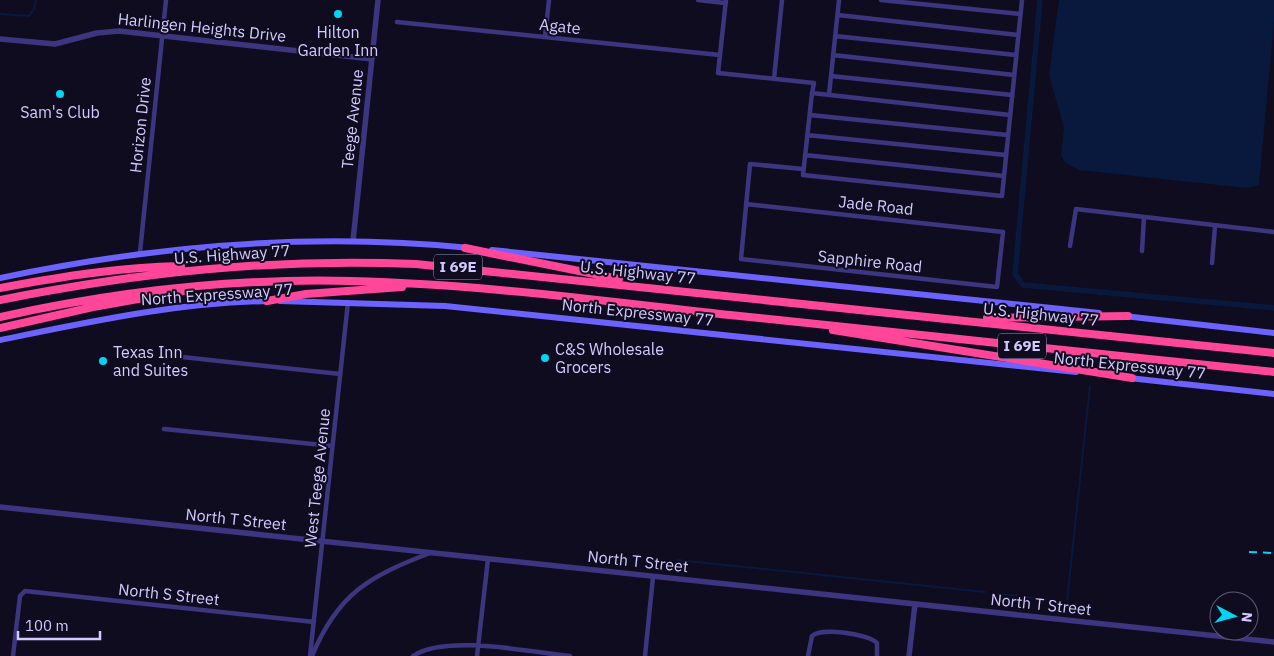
<svg xmlns="http://www.w3.org/2000/svg" width="1274" height="656" font-family="'IBM Plex Sans',sans-serif">
<style>
.water{fill:#08193d}
.lines{fill:none;stroke-linecap:round;stroke-linejoin:round}
.stream{stroke:#08193d;stroke-width:2}
.canal{stroke:#08193d;stroke-width:5.5}
.minor{stroke:#3c3680;stroke-width:4.5}
.tertiary{stroke:#3c3680;stroke-width:5.5}
.secondary{stroke:#6c62ff;stroke-width:6}
.motorway{stroke:#ff4698;stroke-width:8}
.rail{stroke:#00d5f6;stroke-width:2;stroke-dasharray:8 6;stroke-linecap:butt}
.poi-dot{fill:#00d5f6;stroke:#100c20;stroke-width:2}
.labels{text-anchor:middle;stroke-width:4;stroke-linejoin:round;paint-order:stroke}
.shield{fill:#100c20;stroke:#9892bc;stroke-width:1}
.shield-label{font-size:15px;font-weight:bold;fill:#d3cbff}
.street-label{font-size:16px;fill:#d3cbff;stroke:#100c20}
.poi-label{font-size:16px;fill:#d3cbff;stroke:#100c20}
</style>
<rect width="100%" height="100%" fill="#100c20"/>
<path class="water" d="M1059 0H1274V21L1259 185 1247 188 1079 170 1065 162 1061 155 1064 128 1049 75Z"/>
<g class="lines">
<path class="stream" d="M0 14 29 16 34 9 36 0
M1100 295V292
M677 560 985 592
M998 594 1046 599
M1067 601 1090 386"/>
<path class="canal" d="M1040 0 1015 274 1023 285 1274 308"/>
<path class="minor" d="M698 0 725 3
M726 0 718 73 814 83 812 93 1010 115
M881 0 1020 14
M838 15 1018 35
M397 22 720 55
M835 36 1016 55
M545 37 549 0
M833 55 1014 75
M831 76 1012 95
M774 79 782 0
M812 93 803 175 1002 196 1022 0
M829 95 839 0
M810 115 1008 135
M807 135 1006 155
M805 155 1004 176
M746 204 1003 232 997 287 741 259 750 164 803 169
M1070 246 1076 209 1274 232
M1142 251 1144 217
M140 252 166 0
M1212 263 1215 226
M173 356 340 374
M164 429 332 446
M13 656 20 596 25 591 314 622
M310 656 348 302
M312 656C338 593 370 576 430 553
M413 656C446 634 530 652 570 656
M477 656 488 559
M645 656 653 577
M808 656 812 636C821 627 869 634 877 643V656"/>
<path class="tertiary" d="M0 39 55 44 97 33 119 31 372 59
M353 241 378 0
M0 507 1274 642
M909 656 915 604"/>
<path class="secondary" d="M492 250 1099 313
M0 278C156 245 311 232 470 248
M280 301 445 306 1076 372
M1124 316 1274 333
M0 340C89 322 179 302 270 301
M1129 378 1274 394"/>
<path class="motorway" d="M465 248 619 279
M0 288C60 277 119 267 181 266
M0 300C140 272 273 258 416 264L1274 353
M267 301 306 294 402 287
M0 317C113 292 235 278 351 281 478 284 604 301 730 315 911 334 1093 353 1274 372
M987 318 1128 316
M0 328 93 307 189 290
M833 330 1132 378"/>
<path class="rail" d="M1249 552 1274 553"/>
</g>
<g class="poi-dot">
<circle cx="338" cy="14" r="5"/>
<circle cx="60" cy="94" r="5"/>
<circle cx="545" cy="358" r="5"/>
<circle cx="103" cy="361" r="5"/>
</g>
<g class="labels">
<g class="shield">
<rect x="434" y="254.5" width="48" height="25" rx="4"/>
<rect x="998" y="333.5" width="48" height="25" rx="4"/>
</g>
<g class="shield-label">
<text x="458" y="272">I 69E</text>
<text x="1022" y="351">I 69E</text>
</g>
<g class="street-label">
<text transform="translate(560 26) rotate(6)" y="6">Agate</text>
<text transform="translate(202 27) rotate(6)" y="6">Harlingen Heights Drive</text>
<text transform="translate(352 119) rotate(-84)" y="6">Teege Avenue</text>
<text transform="translate(140 125) rotate(-84)" y="6">Horizon Drive</text>
<text transform="translate(876 205) rotate(6)" y="6">Jade Road</text>
<text transform="translate(232 254) rotate(-4)" y="6">U.S. Highway 77</text>
<text transform="translate(870 261) rotate(6)" y="6">Sapphire Road</text>
<text transform="translate(638 272) rotate(6)" y="6">U.S. Highway 77</text>
<text transform="translate(217 294) rotate(-4)" y="6">North Expressway 77</text>
<text transform="translate(638 312) rotate(6)" y="6">North Expressway 77</text>
<text transform="translate(1041 314) rotate(6)" y="6">U.S. Highway 77</text>
<text transform="translate(1130 365) rotate(6)" y="6">North Expressway 77</text>
<text transform="translate(317 478) rotate(-84)" y="6">West Teege Avenue</text>
<text transform="translate(236 519) rotate(6)" y="6">North T Street</text>
<text transform="translate(638 561) rotate(6)" y="6">North T Street</text>
<text transform="translate(169 594) rotate(6)" y="6">North S Street</text>
<text transform="translate(1041 604) rotate(6)" y="6">North T Street</text>
</g>
<g class="poi-label">
<text x="338" y="38">Hilton<tspan x="338" dy="18">Garden Inn</tspan></text>
<text x="60" y="118">Sam's Club</text>
<text x="555" y="355" text-anchor="start">C&amp;S Wholesale<tspan x="555" dy="18">Grocers</tspan></text>
<text x="113" y="358" text-anchor="start">Texas Inn<tspan x="113" dy="18">and Suites</tspan></text>
</g>
</g>
<g transform="translate(1234 616) rotate(96)"><circle r="24" fill="#100c20" stroke="#5e5879"/>
<path d="M0-4L9 19L0 12L-9 19Z" fill="#00d5f6"/>
<text y="-8" font-size="14" font-weight="bold" text-anchor="middle" fill="#d3cbff">N</text>
</g>
<path d="M18 631v8h82v-8" fill="none" stroke="#d3cbff" stroke-width="2.5"/>
<text x="25" y="631" font-size="15" fill="#d3cbff" stroke="#100c20" stroke-width="4" paint-order="stroke">100 m</text>
</svg>
